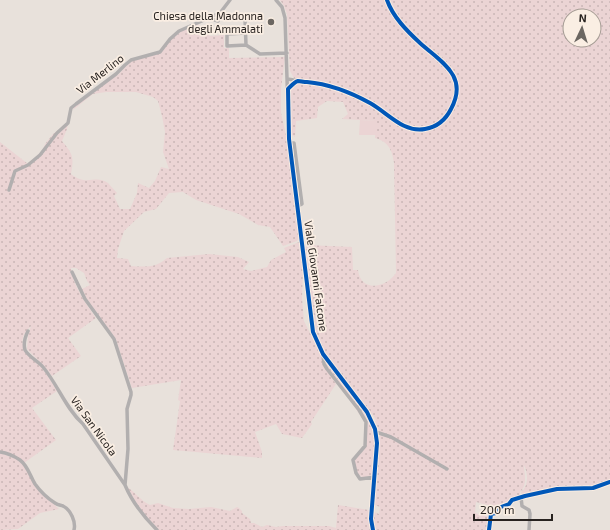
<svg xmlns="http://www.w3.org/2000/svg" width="610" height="530" font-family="'Exo 2',sans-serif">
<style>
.grass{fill:url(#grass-dots);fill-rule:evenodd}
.garden{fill:#ebd4d4}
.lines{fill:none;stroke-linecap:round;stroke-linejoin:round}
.minor{stroke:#b2afaf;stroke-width:3.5}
.cycleway-casing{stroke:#faeee3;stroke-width:6}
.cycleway{stroke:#0057b8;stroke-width:4}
.poi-dot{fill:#6b6661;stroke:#faeee3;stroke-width:1.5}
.labels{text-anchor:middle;stroke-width:3.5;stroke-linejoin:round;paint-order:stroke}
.poi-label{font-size:11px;fill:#282320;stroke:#faeee3;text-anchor:end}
.street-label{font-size:11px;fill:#282320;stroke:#faeee3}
</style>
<defs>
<pattern id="grass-dots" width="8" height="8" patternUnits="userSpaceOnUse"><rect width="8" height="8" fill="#ebd4d4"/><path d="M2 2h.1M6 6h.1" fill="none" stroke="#cab6b6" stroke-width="1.8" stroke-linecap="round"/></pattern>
</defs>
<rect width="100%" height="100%" fill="#e8e1db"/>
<path class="grass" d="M280 0H385C392 18 407 35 422 47 431 55 443 62 449 72 464 97 443 132 413 126 397 124 385 110 372 102 356 92 339 85 321 82 312 81 302 81 294 78L290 71 287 14 284 6Z
M390 0H610V481L608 480 607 482C600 485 591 490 585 486L584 487 557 488 522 495 521 492C529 486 528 473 524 465 524 473 528 485 520 492V496L508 503H503L499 508 476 502 475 513 490 517 488 530H375L374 523V512L379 514 380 507 375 505 379 437 381 435 375 421H376L375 418 321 347 317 336 314 321 305 248 307 245 352 247 353 270H358C361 293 386 288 396 273L394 163C392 150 389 142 375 138L376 121 342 119 348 114 343 102 327 101 318 107 317 118 296 121 295 137 291 134V91L292 86C298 82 303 84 310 85 334 88 357 97 378 110 389 118 397 128 411 131 453 140 475 85 441 57L442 56H439L434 50 433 51C415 37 399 20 390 0ZM570 16H594V40H570Z
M198 24 210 36 224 35V48H229V58L285 57 281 89V113L287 140 299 238 297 241 283 246 270 227 258 225 239 214 196 200 183 192 169 193 156 209 144 212 124 231 118 249 117 258 128 259 131 266C145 267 156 268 167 258L209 254 238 257 249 262 243 269 251 271 267 267 271 260 286 252 284 248 299 242 303 269 302 298 304 321 321 355 323 364 336 384 311 422 312 424 302 438 282 434 276 424 255 432 262 452V458L173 450 180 401 178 400 181 380 132 388 116 340 88 301 82 289 90 285 87 281 84 273 76 268H71C72 284 87 305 96 318L68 338 81 356 52 376 45 367 27 349 28 335 31 326C12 344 29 353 41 367 47 374 52 383 57 391L32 408 56 440 24 463 0 451V142L28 164 43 150 45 144 53 134 68 123 67 129 62 141C73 154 74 157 71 174 87 187 95 174 108 183 111 186 114 190 117 193L114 196 120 209H130L137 193 138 183 149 188 155 181 161 167 169 169 163 152 165 132 162 116 158 101 153 97 136 92H106L93 94 73 110 74 107 112 78 118 75 130 62 136 59 157 54 173 38 183 30Z
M324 359C337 376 370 413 374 432 377 446 373 462 372 475 367 477 362 479 358 474L354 462 355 459 366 446 367 425 325 364Z
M0 453 17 459 22 463 44 495 59 509 40 513 18 529 0 530Z
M127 487C135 492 141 501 150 505L158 503 173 508 189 509 211 507 230 511 237 507 239 508 242 511V513L250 519 251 523H254L262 527 267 525 276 527 283 526H329L336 528 338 505 369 510 371 530H159L144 515Z"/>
<path class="garden" d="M360 120 376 121V135H359Z"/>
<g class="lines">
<path class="minor" d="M276 0 282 7 285 18 289 139 313 332 323 354 367 412 375 429 377 443 371 519 373 530
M208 18 218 21 220 13
M245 19 246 45
M246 33 227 34V46L246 45
M246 45 260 54 287 53
M288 79C297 81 306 81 315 83 331 86 346 91 361 98 377 106 394 125 410 128 442 136 466 99 451 72 445 60 432 53 423 45 409 34 393 17 387 0
M288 89 292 85 298 81
M290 143H294L302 204 298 206
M9 190 15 171 28 165 40 155 57 133 68 123 71 108 76 104 116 74 125 65 131 60 160 52 170 39 179 31 220 13 230 0
M72 272 85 299 114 339 131 392V395L127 409 128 449 125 485
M28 331C25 337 23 343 25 350 29 357 38 361 43 367 58 385 66 409 83 424L125 485C132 502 144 517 157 530
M323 355 324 364 327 369 359 410 366 422 365 446 353 460 356 473 360 479 375 477
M376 432 391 437 447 469
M0 452C7 453 14 456 20 460 28 466 30 476 35 484 40 491 47 498 55 503 58 505 60 505 63 506 71 510 76 522 74 530
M521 497 522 506 529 510 530 514 529 530
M489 530 491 514 496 513 501 507 509 504 512 500 525 496 557 489 593 488 610 482"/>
<g class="cycleway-casing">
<path id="cycleway" d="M373 530 371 519 377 443 375 429 367 412 323 354 313 332 289 139 288 89C291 86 294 82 298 81 300 81 304 82 307 82 329 84 350 92 370 103 388 113 403 133 425 129 437 127 446 119 451 109 469 76 441 62 420 43 407 31 393 17 387 0
M489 530 491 514 496 513 501 507 509 504 512 500 525 496 557 489 593 488 610 482"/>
</g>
<use href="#cycleway" class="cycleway"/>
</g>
<circle class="poi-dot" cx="271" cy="22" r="4"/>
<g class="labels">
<g class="poi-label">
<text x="263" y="20">Chiesa della Madonna<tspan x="263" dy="13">degli Ammalati</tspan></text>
</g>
<g class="street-label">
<text transform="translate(100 74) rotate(-38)" y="4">Via Merlino</text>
<text transform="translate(316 276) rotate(82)" y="4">Viale Giovanni Falcone</text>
<text transform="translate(94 426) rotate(54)" y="4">Via San Nicola</text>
</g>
</g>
<g transform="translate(582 28) rotate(4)"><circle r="19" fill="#faeee3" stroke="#a69d95"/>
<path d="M0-3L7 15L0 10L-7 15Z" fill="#6b6661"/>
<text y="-6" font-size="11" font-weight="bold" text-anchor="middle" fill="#282320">N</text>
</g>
<path d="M474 514v6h78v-6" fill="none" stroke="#282320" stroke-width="2"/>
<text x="480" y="514" font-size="12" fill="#282320" stroke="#faeee3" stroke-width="3" paint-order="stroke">200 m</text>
</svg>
